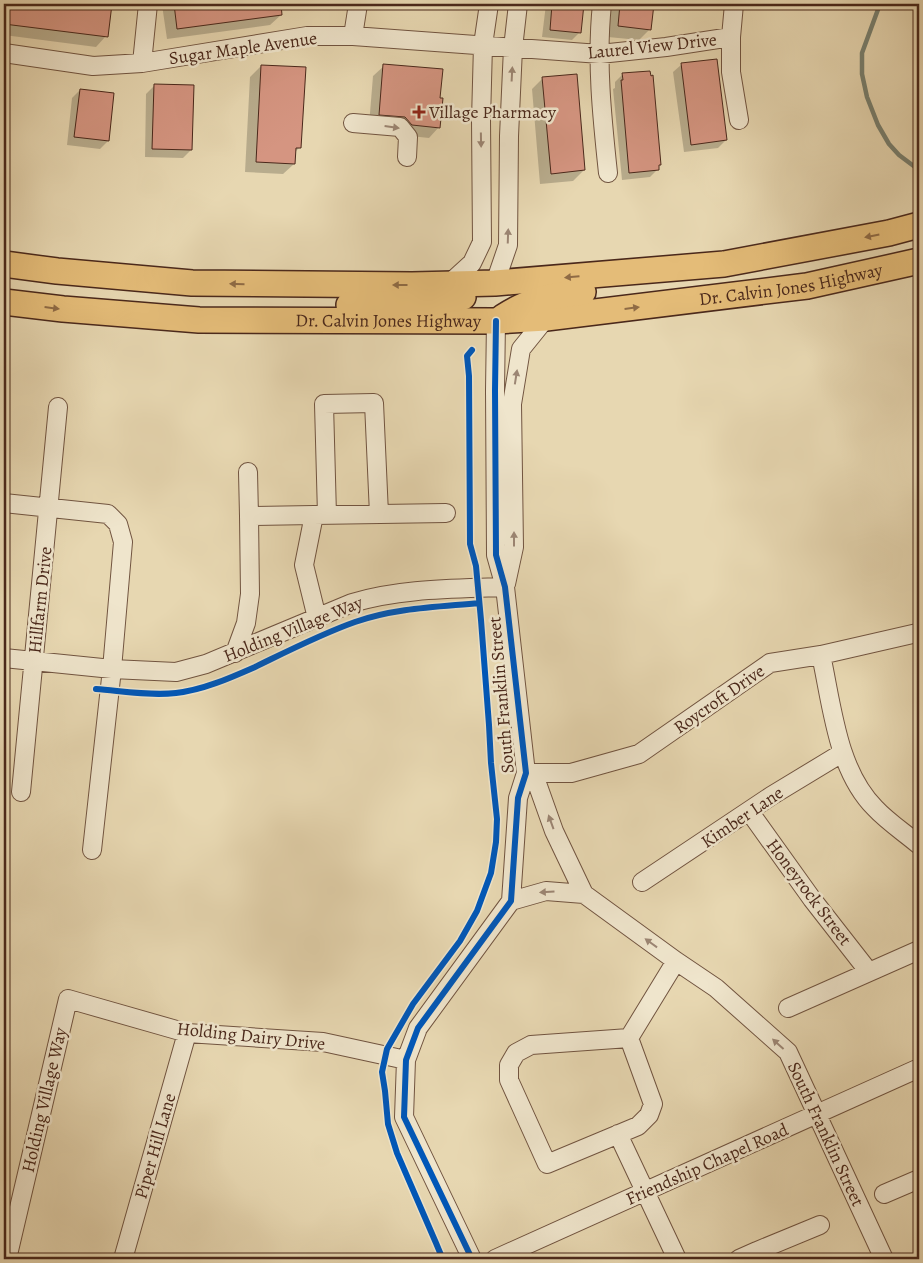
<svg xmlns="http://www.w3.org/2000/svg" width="923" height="1263" font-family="Alegreya,serif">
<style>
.shadow{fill:#0003}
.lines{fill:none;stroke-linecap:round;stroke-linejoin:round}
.stream{stroke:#788070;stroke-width:4.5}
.building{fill:#d59581;stroke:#4a281b}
.minor-casing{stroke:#715440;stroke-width:20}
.highway-casing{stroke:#4a281b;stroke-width:28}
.minor{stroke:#efe5cc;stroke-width:18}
.highway{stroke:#e4bc78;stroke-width:25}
.cycleway-casing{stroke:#efe5cc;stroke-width:9}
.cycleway{stroke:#0057b8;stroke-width:6}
.oneway{fill:#9c8674}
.oneway2{fill:#8f6b45}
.poi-dot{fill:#8f2418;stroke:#efe5cc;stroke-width:2}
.labels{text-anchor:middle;stroke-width:5;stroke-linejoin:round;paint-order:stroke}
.street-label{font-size:18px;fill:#4a281b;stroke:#efe5cc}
.poi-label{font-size:18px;fill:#4a281b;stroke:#efe5cc;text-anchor:start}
</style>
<rect width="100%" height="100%" fill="#e7d7b1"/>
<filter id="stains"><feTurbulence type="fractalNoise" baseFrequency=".004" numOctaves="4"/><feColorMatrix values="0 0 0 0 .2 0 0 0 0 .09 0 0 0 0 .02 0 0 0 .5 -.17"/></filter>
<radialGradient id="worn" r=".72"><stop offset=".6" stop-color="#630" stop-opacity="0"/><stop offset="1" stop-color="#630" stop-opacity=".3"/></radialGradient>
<path class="shadow" d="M4 4H110L106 36 96 47 4 35Z
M163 4H279L281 15 270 25 167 39 162 5Z
M546 4H582L580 32 572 40 542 37Z
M612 4H653L650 29 639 40 608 37Z
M681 65 726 140 718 148 684 152 673 72Z
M261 66 299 148 294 153V164L283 174 245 172 250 77Z
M384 66 439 99V127L429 138 401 135 369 125 373 76Z
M623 74 660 164 658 167V169L650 177 622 180 613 89 615 88V82Z
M543 78 584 170 573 181 540 184 532 89Z
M4 82 10 83 4 122Z
M154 86 191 150 183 158 145 157 146 94Z
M80 90 108 141 100 149 67 145 72 98Z"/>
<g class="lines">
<path class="stream" d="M880 4 862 53V74L867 97 878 125 889 144 899 155 919 170"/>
</g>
<path class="building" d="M6 4H112L108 37 4 24Z
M174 4H281L282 15 177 29Z
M552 4H584L581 33 550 30Z
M620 4H654L651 30 618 26Z
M717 59 727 140 691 145 681 63Z
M383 64 443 69 440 98H443L440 128 412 125 405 117 379 115Z
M261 65 306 67 301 148H296L295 164 256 162Z
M650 71 651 76 653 75 661 165H659V170L629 173 621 80H623L622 73Z
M577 74 585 170 551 174 542 77Z
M154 84 194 85 192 150 152 149Z
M80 89 114 93 109 141 74 137Z"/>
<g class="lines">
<g class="minor-casing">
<path id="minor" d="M602 4C596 60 602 117 608 173
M734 4 731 37V72L739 120
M353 36 358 4
M4 53 93 66 142 63 307 36H353L600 54 666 47 731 37
M142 63 148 4
M353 123 400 127 408 137 407 157
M495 283 508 245 509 136 513 48 518 4
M449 284 472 263 482 242 481 120 483 45 489 4
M248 472 249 516 314 515
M4 503 108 514 118 524 123 542 112 669 92 850
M327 515 324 404 374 403 379 514
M506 584 514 547 512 404 521 349 546 318
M317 618 304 565 314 515 446 513
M235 653 246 623 250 594 249 516
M821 655C832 705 837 770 875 808 888 822 905 833 919 845
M4 658 112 669 176 672 206 664 352 603C401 588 455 589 505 587
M526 773 538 786 554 831 584 894 676 961 716 988 788 1052 884 1259
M526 773H571L639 754 770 663 821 655 917 633
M21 792 58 407
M749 811 812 899 869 972
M642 882 771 796 842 753
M511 901 546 891 584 894
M788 1008 919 950
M629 1038 653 1104 649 1115 638 1126 547 1164 509 1080V1065L516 1053 531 1045 629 1038 676 961
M618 1134 677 1259
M884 1194 919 1179
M757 1251 820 1225
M7 1259 68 999 187 1033 323 1042 406 1060
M123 1259 187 1033
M472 1259 404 1117 406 1060 418 1028 511 901 518 798 526 773 505 587 496 555 495 390 496 321
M495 1259 919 1068
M739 1259 757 1251 760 1259"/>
</g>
<g class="highway-casing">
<g id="highway">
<path d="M4 264 57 271 192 283 412 285 495 283 724 264 889 233 919 225"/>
<path id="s1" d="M4 302 63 309 199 320 496 321 546 318 807 286 919 261"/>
<path d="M349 305 430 302 463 297"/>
<path d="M503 317C531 299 550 296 583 292"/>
</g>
</g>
<use href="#minor" class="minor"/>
<use href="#highway" class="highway"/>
<g class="cycleway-casing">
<path id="cycleway" d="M96 689C122 691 150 696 176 693 203 690 230 678 255 667 288 651 321 634 355 622 395 608 437 607 479 603
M440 1259 441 1255 436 1243 397 1153 388 1124 385 1091 382 1072 387 1049 413 1004 460 941 477 911 491 873 496 842 497 819 491 763 489 725 481 620 476 566 470 544 469 376 467 356 472 350
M472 1259 404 1117 406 1060 418 1028 511 901 518 798 526 773 505 587 496 555 495 390 496 321"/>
</g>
<use href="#cycleway" class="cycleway"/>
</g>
<defs><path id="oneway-solid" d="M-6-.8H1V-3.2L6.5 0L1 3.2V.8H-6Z" transform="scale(1.25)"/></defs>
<g class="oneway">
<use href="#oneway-solid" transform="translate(512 74) rotate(-87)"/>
<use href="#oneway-solid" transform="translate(392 127) rotate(8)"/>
<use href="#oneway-solid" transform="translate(481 140) rotate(89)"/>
<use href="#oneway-solid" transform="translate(508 236) rotate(-88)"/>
<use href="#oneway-solid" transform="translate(516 377) rotate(-81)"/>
<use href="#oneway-solid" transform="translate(514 539) rotate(-90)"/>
<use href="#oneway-solid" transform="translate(551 822) rotate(-110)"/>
<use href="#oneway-solid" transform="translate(547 892) rotate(177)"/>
<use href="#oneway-solid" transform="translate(651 943) rotate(-144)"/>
<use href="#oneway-solid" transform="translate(778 1044) rotate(-138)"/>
</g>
<g class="oneway2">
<use href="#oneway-solid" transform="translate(872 236) rotate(169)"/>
<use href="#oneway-solid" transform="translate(572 277) rotate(175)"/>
<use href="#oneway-solid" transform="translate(237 284) rotate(-179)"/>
<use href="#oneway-solid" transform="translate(400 285) rotate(180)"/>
<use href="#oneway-solid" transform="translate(52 308) rotate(7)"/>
<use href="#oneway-solid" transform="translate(632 308) rotate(-7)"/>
</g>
<path class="poi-dot" d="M416.5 104.5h5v5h5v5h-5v5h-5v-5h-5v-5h5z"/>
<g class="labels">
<g class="street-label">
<text transform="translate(652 46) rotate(-6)" y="6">Laurel View Drive</text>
<text transform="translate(243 48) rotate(-8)" y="6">Sugar Maple Avenue</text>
<text dy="6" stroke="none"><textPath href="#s1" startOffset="790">Dr. Calvin Jones Highway</textPath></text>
<text dy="6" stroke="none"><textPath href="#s1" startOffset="385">Dr. Calvin Jones Highway</textPath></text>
<text transform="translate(40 600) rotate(-84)" y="6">Hillfarm Drive</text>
<text transform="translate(293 629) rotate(-22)" y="6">Holding Village Way</text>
<text transform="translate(501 695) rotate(-95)" y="6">South Franklin Street</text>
<text transform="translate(719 699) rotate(-35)" y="6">Roycroft Drive</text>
<text transform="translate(742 817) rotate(-34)" y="6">Kimber Lane</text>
<text transform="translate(809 892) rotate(53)" y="6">Honeyrock Street</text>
<text transform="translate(251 1036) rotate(6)" y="6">Holding Dairy Drive</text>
<text transform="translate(44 1100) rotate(-77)" y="6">Holding Village Way</text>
<text transform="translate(826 1134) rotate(65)" y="6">South Franklin Street</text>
<text transform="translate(155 1146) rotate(-74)" y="6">Piper Hill Lane</text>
<text transform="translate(707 1164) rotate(-24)" y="6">Friendship Chapel Road</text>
</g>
<g class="poi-label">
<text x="429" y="118">Village Pharmacy</text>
</g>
</g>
<rect width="923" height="1263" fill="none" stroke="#e7d7b1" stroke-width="20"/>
<rect x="5" y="5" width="913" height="1253" fill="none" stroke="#4a281b" stroke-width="2.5"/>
<rect x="10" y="10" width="903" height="1243" fill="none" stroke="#4a281b"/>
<rect width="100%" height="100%" filter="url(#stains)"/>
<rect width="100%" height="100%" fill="url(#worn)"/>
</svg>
